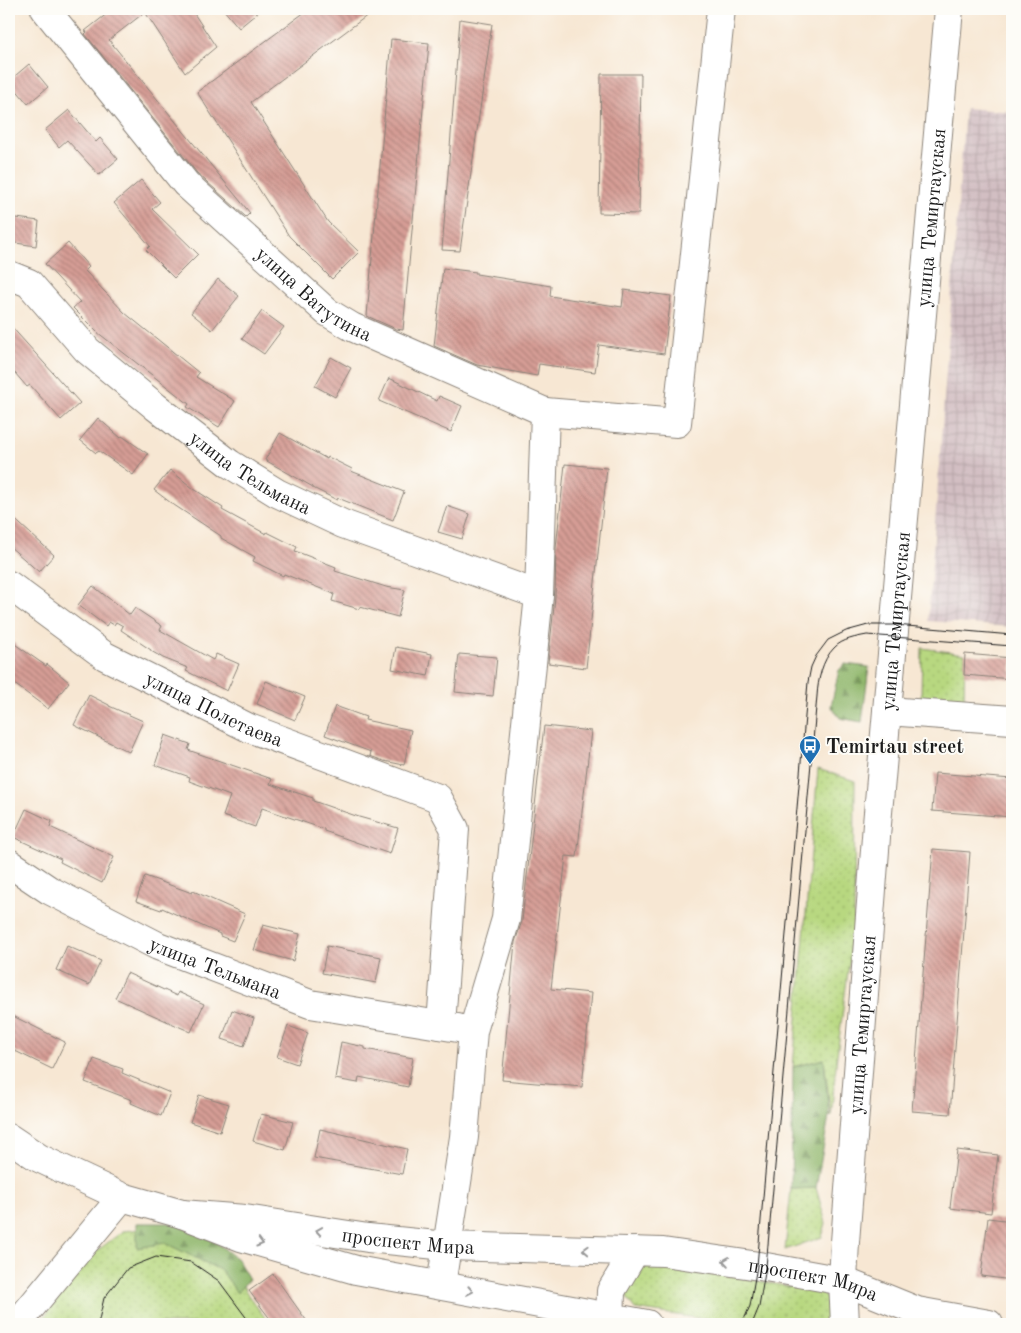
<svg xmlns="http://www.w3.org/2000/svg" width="1021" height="1333" font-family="'Old Standard TT',serif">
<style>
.industrial{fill:url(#industrial-grid)}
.grass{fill:url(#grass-dots);stroke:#6a7a4e}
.forest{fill:url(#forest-firs);stroke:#576a45}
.building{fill:url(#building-back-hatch)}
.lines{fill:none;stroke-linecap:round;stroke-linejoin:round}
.minor-casing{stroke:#8a8278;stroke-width:30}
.major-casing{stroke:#8a8278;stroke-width:30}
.minor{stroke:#fff;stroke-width:28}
.major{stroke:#fff;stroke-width:28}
.tram{stroke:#1c1c1c;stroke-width:1}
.oneway{stroke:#999}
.labels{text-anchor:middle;stroke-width:4;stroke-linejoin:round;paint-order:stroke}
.street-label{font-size:20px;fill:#1c1c1c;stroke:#fdfcf7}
.poi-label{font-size:20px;font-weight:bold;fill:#1c1c1c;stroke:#fdfcf7;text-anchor:start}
</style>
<defs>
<pattern id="industrial-grid" width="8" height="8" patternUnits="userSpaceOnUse" patternTransform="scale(1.25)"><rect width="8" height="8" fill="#d2bec2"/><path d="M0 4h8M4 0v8" fill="none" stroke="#b4a3a6"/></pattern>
<pattern id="grass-dots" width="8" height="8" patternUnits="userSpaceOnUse" patternTransform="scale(1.25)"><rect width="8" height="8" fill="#b8d880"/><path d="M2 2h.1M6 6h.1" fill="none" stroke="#9eb96e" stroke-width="1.8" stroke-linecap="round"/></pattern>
<pattern id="forest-firs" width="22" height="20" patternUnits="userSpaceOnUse" patternTransform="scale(1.25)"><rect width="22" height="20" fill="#92b86e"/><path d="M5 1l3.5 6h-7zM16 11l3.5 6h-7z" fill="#76955a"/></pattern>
<pattern id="building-back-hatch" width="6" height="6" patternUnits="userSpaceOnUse" patternTransform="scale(1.25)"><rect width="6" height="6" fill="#d69d95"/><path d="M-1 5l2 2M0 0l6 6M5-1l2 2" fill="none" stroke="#ad7f79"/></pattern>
</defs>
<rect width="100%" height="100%" fill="#fdfcf7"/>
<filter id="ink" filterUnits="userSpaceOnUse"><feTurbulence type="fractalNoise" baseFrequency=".02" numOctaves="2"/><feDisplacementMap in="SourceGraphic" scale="10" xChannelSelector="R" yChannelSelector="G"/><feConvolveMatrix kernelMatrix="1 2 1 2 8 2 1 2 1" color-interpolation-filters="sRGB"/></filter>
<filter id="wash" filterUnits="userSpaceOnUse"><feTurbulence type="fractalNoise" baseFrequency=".0096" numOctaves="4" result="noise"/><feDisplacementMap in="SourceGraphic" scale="20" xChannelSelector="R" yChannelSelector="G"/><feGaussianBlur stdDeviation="1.12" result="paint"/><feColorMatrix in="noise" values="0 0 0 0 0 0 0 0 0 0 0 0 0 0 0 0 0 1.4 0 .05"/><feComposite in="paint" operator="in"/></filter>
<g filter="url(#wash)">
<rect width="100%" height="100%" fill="#f7e7d3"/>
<path class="industrial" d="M965 108 1012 112V627L928 621Z"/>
<path class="grass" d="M922 648 965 654 964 706 921 698Z
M818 769 855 781 854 926 837 1055 831 1117 824 1059 793 1067Z
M816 1188 826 1223 822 1237 785 1250 791 1189Z
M161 1227 228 1259 248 1295 270 1324H39L89 1257 123 1231Z
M650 1263 670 1264 822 1293 832 1306V1323L830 1324H739L635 1309 627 1298C627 1276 632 1273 650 1263Z"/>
<path class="forest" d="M845 664 869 667 862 722 840 718 831 706 839 670Z
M824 1059 829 1116 816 1188 791 1189 793 1067Z
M137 1223H174L216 1242 237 1259 249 1279 237 1293 222 1271 165 1243 137 1248Z"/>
<g id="blocks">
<path class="building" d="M113 9H191L216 47 185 73 145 12 109 40 250 213 246 217 197 173 85 34 87 32 85 31Z
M223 9H262L239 28Z
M309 9H376L251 102 328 222 359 252 332 279 289 236 197 92Z
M460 19 492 24 460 251 442 250Z
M391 39 429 43 403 330 396 329 367 316Z
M29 64 48 87 28 104 9 81Z
M601 74H641L639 214 599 213Z
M69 110 96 142 100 138 118 159 99 175 67 140 59 147 45 130Z
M141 180 160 202 152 209 198 254 174 278 146 250 150 246 114 203Z
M9 217 39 221 36 246 9 242Z
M68 243 89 267 85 271 125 313 199 373 196 377 235 401 219 427 187 407 189 404 97 332 73 308 80 302 45 264Z
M443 268 476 272V274L551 286 550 296 622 307 624 290 671 296 664 354 599 345 595 372 539 364 537 376 477 365 434 346Z
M218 279 239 296 212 330 191 313Z
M262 311 284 327 264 354 242 339Z
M9 324 80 403 61 420 30 385 27 387 9 366Z
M331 357 351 368 335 397 315 386Z
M389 378 437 401 439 396 462 406 451 432 379 401Z
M98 418 121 438 122 436 148 454 133 475 99 451 96 453 80 440Z
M280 433 327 459 328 457 352 469 351 471 404 492 393 520 338 498 337 500 313 488V487L265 460Z
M565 464 607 468 586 668 548 663 555 597 556 548Z
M170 470 194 489 223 508 222 510 266 534 267 532 297 547 295 551 336 567 335 571 386 587 405 590 398 617 360 607 359 609 332 601 334 594 284 574 283 576 253 561 255 557 221 538V536L171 503 154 490Z
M447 506 470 514 462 539 438 532Z
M9 514 54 555 39 572 9 546Z
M93 586 130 615 135 608 162 626 160 630 213 660 216 654 239 664 227 691 186 671 188 668 163 658 151 651V650L121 630 123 626 116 622 114 625 109 622 106 626 78 605Z
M9 640 46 666 47 664 69 682 48 709 9 680Z
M396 647 432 654 428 676 392 669Z
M459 654 497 657 493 696 455 692Z
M965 654 1012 658V679L964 675Z
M266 681 305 697 295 720 257 704Z
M89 695 109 705V706L143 721 129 752 74 725Z
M335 706 366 717 365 720 411 730 404 765 384 761 370 756 371 752 325 735Z
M544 726 591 731 577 857 566 856 551 989 591 993 582 1087 502 1080 515 942 522 921Z
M165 735 190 744 188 750 272 779 270 784 313 798V801L359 817 398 828 390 854 324 831V829L262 808 255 827 223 816 230 796 189 781 190 777 155 765Z
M935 773 1012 779V817L932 811Z
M26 809 52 821 50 827 114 857 102 883 60 862 61 859 13 837Z
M933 849 970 852 950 1114 912 1111Z
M145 876 192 893 193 891 245 914 233 941 220 936V934L162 908 161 910 136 901Z
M263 925 300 934 293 961 254 950Z
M67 946 101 961 89 985 56 970Z
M327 946 381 957 376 983 322 973Z
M127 973 177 996 178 992 204 1004 191 1032 115 998Z
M232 1010 254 1018 244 1046 222 1039Z
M9 1014 65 1042 52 1069 9 1048Z
M288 1026 308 1033 297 1064 277 1057Z
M341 1042 365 1047V1049L413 1058 408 1087 359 1077 358 1083 335 1079Z
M94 1059 123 1069 122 1073 170 1093 161 1116 131 1103 132 1100 85 1082Z
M199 1095 229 1104 220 1132 190 1122Z
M261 1114 293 1122 285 1150 253 1141Z
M320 1129 407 1149 402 1174 314 1158Z
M957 1150 998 1155 991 1213 950 1208Z
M988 1218 1012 1221V1280L981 1276Z
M273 1274 309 1324H274L249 1291Z"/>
</g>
</g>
<g filter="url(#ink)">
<use href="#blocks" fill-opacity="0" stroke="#8a8278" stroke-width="1"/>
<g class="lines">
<g class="minor-casing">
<g id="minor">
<path id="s1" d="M45 9 186 184 327 312 352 327 545 412 677 423 721 9"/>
<path id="s2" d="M9 275 29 283 87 350 156 407 230 464 277 493 343 524 539 595"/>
<path id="s3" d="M9 585 105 656 249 728 438 798 455 829 441 1025"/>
<path d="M887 711 1012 720"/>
<path id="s4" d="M9 863 49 890 158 946 310 1004 458 1028"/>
<path d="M441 1285 464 1137 473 1031 506 919 539 595 545 412"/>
<path d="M17 1324 122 1197"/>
<path d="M610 1324 611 1291 635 1251"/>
<path id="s5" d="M845 1324 843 1281 845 1242 877 824 949 9"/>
</g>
</g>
<g class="major-casing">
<g id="major">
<path d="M9 1138 39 1158 122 1197 182 1214 241 1237 356 1270 647 1324"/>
<path id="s6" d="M182 1214 245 1219 368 1238 446 1246 663 1252 766 1267 843 1281 917 1311 989 1324"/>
</g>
</g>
<use href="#minor" class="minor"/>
<use href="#major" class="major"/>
<path class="tram" d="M98 1324 104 1298 128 1268 156 1257 191 1262 219 1281 251 1324
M742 1324 750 1306 757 1266 808 682 811 667 816 656 828 640 846 631 868 625H895L1012 635
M752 1324 759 1307 766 1267 817 696C818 680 822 660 834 648 842 639 857 637 867 635L1012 646"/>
</g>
<defs><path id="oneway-chevron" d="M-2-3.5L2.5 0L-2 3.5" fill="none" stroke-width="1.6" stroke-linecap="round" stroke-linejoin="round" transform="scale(1.25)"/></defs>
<g class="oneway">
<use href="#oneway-chevron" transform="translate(319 1231) rotate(-171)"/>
<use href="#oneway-chevron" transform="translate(260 1243) rotate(16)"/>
<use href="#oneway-chevron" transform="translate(586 1250) rotate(-178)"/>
<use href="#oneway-chevron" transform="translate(726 1261) rotate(-171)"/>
<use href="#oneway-chevron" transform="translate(470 1291) rotate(11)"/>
</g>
</g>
<defs>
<g id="bus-pin" transform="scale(1.125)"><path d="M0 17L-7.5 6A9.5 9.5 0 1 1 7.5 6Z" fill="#1f6fb2" stroke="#fdfcf7"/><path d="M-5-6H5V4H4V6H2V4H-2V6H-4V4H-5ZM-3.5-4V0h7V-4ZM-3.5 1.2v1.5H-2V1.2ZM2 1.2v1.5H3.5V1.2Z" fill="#fff"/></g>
</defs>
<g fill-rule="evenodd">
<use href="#bus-pin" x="810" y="746"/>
</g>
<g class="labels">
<g class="street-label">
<text dy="7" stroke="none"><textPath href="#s5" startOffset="1110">улица Темиртауская</textPath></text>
<text dy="7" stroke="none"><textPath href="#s1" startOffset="394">улица Ватутина</textPath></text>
<text dy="7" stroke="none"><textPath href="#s2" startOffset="315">улица Тельмана</textPath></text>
<text dy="7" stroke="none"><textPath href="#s5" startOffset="705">улица Темиртауская</textPath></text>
<text dy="7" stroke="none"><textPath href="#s3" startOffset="241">улица Полетаева</textPath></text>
<text dy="7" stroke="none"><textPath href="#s4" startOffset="232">улица Тельмана</textPath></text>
<text dy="7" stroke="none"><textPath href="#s5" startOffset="300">улица Темиртауская</textPath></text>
<text dy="7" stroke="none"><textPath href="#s6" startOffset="228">проспект Мира</textPath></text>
<text dy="7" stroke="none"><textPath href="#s6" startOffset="636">проспект Мира</textPath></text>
</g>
<g class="poi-label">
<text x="826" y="753">Temirtau street</text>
</g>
</g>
<rect width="1021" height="1333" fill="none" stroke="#fdfcf7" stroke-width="30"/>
</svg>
